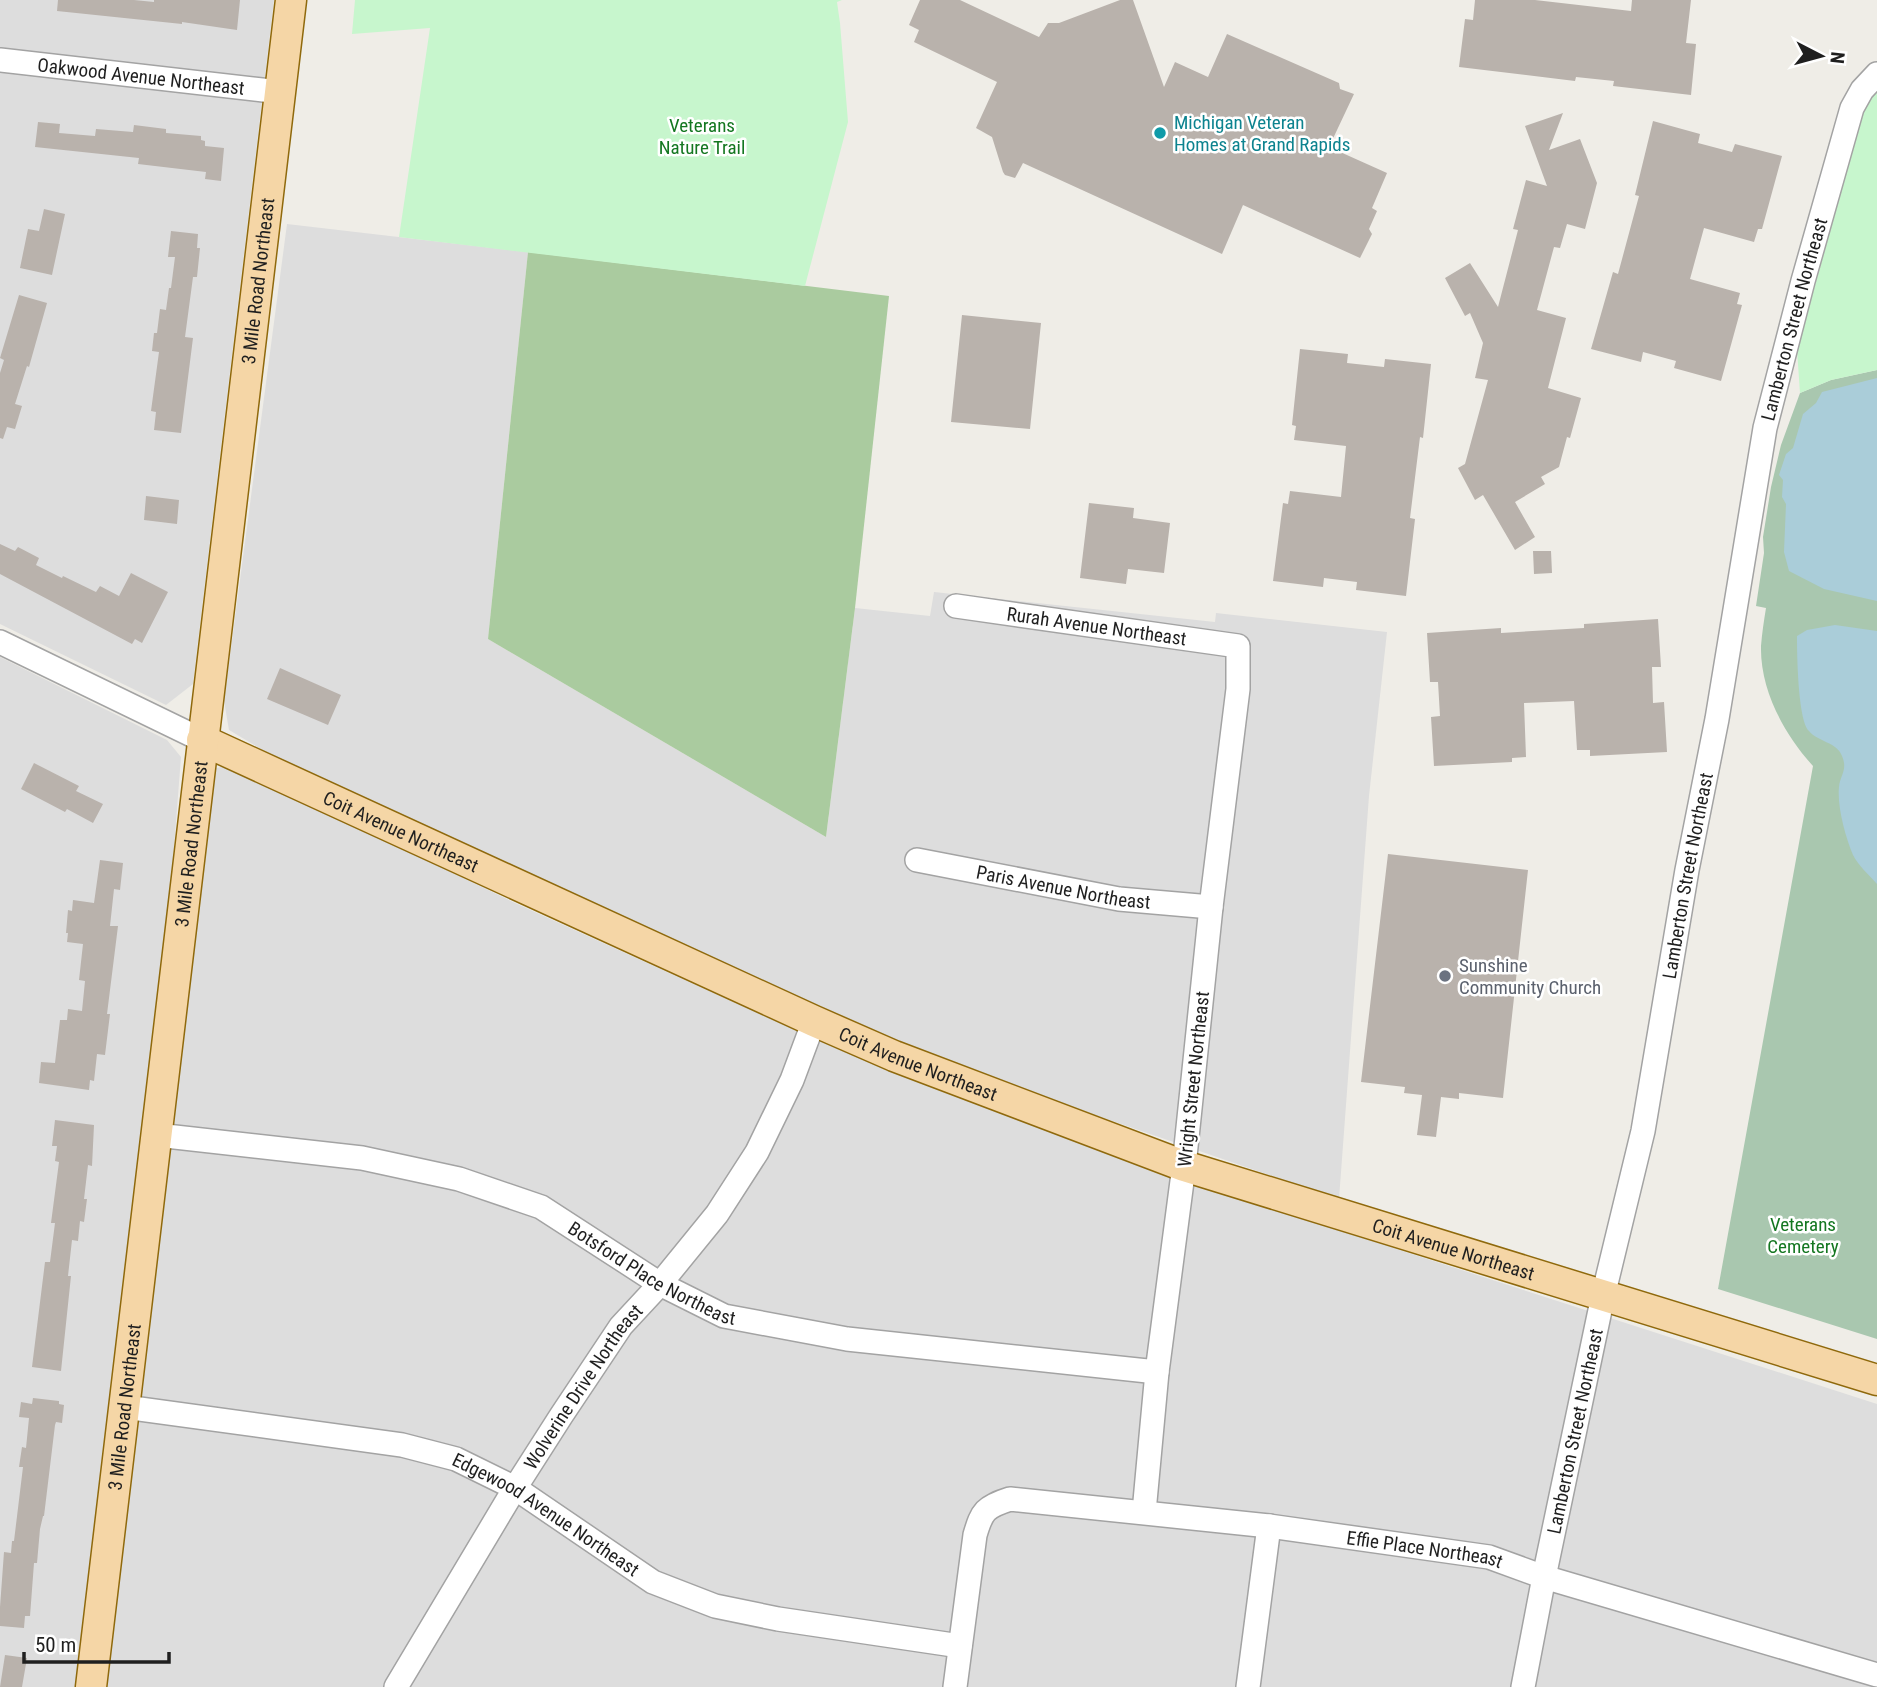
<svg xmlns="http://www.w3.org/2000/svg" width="1877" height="1687" font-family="'Roboto Condensed',sans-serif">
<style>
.residential{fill:#ddd}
.forest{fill:#aacb9f}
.cemetery{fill:#a9c7af}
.park{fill:#c7f6cd}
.water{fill:#aacdd9}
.building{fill:#b9b2ac}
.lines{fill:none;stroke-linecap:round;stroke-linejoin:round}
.minor-casing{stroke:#a3a3a3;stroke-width:26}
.major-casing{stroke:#8f690c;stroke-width:33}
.minor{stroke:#fff;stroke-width:23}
.major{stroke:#f5d6a6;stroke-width:30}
.culture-dot{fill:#0f9aa8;stroke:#fff;stroke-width:2.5}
.worship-dot{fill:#6b7280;stroke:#fff;stroke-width:2.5}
.labels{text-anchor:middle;stroke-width:5;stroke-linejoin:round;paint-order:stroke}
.street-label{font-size:19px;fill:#1f1f1f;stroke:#fff}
.culture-label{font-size:19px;fill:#0d838f;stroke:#fff;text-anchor:start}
.park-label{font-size:19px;fill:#147721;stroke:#fff}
.worship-label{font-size:19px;fill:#5b616d;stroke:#fff;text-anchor:start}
</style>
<rect width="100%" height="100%" fill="#efede7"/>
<path class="residential" d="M0 0H274L193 684 166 705 0 624Z
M287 224 528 252 488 639 826 837 855 608 930 616 934 592 1215 622 1216 613 1387 632 1369 796 1339 1199 953 1066 297 770 229 730 224 701Z
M0 657 167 740 181 757 172 874 75 1687H0Z
M221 767 242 772 515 903 837 1049 1198 1185 1877 1404V1687H105L212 769Z"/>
<path class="forest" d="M528 252 889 296 855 608 826 837 488 639Z"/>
<path class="cemetery" d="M1877 370V1339L1718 1289 1813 766C1784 734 1760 690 1761 646 1762 633 1764 620 1766 608L1756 606 1764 553 1763 537 1771 487 1781 445 1800 393 1831 380Z"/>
<path class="park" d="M355 0H842L837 2 840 23 848 122 805 286 399 237 430 28 352 34Z
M1877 90V370L1831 380 1800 393 1797 350 1865 105Z"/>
<path class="water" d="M1877 378V601L1824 589 1789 571 1784 552 1786 504 1782 497 1783 480 1779 475 1786 454 1793 448 1803 414 1816 403 1822 392Z
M1835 625 1877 631V884C1869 875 1858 865 1853 855 1845 836 1837 806 1839 787 1840 775 1848 770 1842 756 1837 742 1818 742 1809 731 1798 720 1797 654 1797 636L1807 630Z"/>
<path class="building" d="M58 0H134L154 2V0H240L237 30 182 22V24L57 11Z
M920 0H960L1039 37 1048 23H1059L1120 0H1133L1164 87 1175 62 1208 77 1227 34 1339 83 1340 89 1354 94 1329 147 1387 173 1372 208 1377 211 1369 229 1372 234 1360 258 1243 205 1222 254 1023 163 1015 178 1005 175 1003 172 992 137 976 128 997 82 914 42 919 30 909 25Z
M1475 0H1535L1631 11 1632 0H1691L1686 43 1696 44 1691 95 1613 86 1614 81 1576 77 1575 81 1459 67 1465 19 1473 20Z
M1563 113 1549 150 1580 139 1597 183 1585 229 1567 224 1560 248 1554 247 1537 310 1566 318 1548 388 1581 398 1570 438 1567 437 1559 467 1541 477 1545 484 1515 502 1535 537 1515 550 1483 495 1475 500 1458 468 1465 464 1488 380 1475 378 1483 343 1470 313 1465 316 1445 278 1470 263 1498 307 1518 230 1513 229 1526 180 1547 186 1525 126Z
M1653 121 1700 134 1698 143 1732 152 1735 144 1782 156 1762 229H1758L1754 242 1704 228 1690 279 1740 293 1737 304 1742 305 1721 381 1674 368 1676 361 1643 352 1641 362 1591 349 1613 272 1618 274 1639 196 1635 195Z
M38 122 60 124 59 133 95 136 96 129 133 132 134 125 166 129V133L201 136V140L205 141V146L224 148 221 181 205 179 206 172 138 164 139 158 35 147Z
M44 209 65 214 52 275 20 268 28 229 39 231Z
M171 231 198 234 197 248H200L197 277H193L185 337 193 338 181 433 154 430 156 412 151 411 159 352 152 351 154 333H157L160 309 166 310 169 288H171L175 257H168Z
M19 295 47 303 29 367 27 366 15 404 22 406 15 429 7 427 3 439 0 438V373L4 360 0 358Z
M962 315 1041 323 1030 429 951 422Z
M1300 349 1348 354 1347 363 1384 367 1385 359 1431 364 1423 438 1420 437 1410 518 1415 519 1406 596 1356 590 1357 582 1324 578 1323 587 1273 581 1283 503 1288 504 1290 491 1341 497 1346 446 1294 440 1296 426 1292 425Z
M146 496 179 500 177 524 144 520Z
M1089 503 1134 508 1133 518 1170 523 1164 573 1128 569 1126 584 1080 578Z
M0 544 15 551 18 547 39 558 36 565 62 578 63 576 96 592 100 586 119 596 131 573 168 592 142 643 135 639 132 644 0 574Z
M1533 551H1551L1552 573 1534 574Z
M1658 619 1661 667H1652L1653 703 1664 702 1667 752 1590 756V750H1577L1574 701 1524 703 1526 757 1512 758V762L1434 766 1431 717 1440 716 1438 682H1430L1427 633 1501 628V633L1584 628V624Z
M280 668 341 695 328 725 267 699Z
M34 763 79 786 76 791 103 804 93 823 67 809 65 812 21 789Z
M1388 854 1528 870 1503 1098 1459 1093V1099L1441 1097 1436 1137 1417 1135 1422 1095 1404 1093 1405 1087 1361 1082Z
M100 860 123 863 120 890 114 889 110 926H118L107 1014H110L105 1055 97 1054 94 1081 90 1080 89 1090 39 1083 41 1062 55 1063 60 1020H67L68 1009 82 1011 85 981 79 980 83 944 67 942 68 933H66L68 910 72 911 73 900 94 903Z
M55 1120 94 1125 92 1166 88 1165 84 1199H87L84 1222 80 1221 78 1241 72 1240 68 1276H71L61 1371 32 1367 45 1262H50L55 1223H51L59 1162 55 1161 57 1146H52Z
M33 1398 59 1401V1404L64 1405 62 1423 56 1422 55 1425 44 1516H43L40 1529 37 1563H34L30 1616H25L24 1628 0 1626V1607L4 1552 11 1553 12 1541H14L23 1467H19L22 1447 26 1448 29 1418 19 1417 21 1402 32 1404Z
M5 1655 27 1658 22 1687H0Z"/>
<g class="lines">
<g class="minor-casing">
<g id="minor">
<path id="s1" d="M0 60 280 92"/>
<path id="s2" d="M956 606 1238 646V689L1211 907 1184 1166 1157 1372 1144 1512"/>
<path d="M0 642 202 740"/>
<path id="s3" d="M917 860 1119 899 1211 907"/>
<path id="s4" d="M157 1135 362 1158 459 1179 541 1207 660 1284 724 1316 847 1339 1157 1372"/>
<path id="s5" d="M125 1407 402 1445 456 1459 515 1488 653 1582 715 1606 778 1619 960 1646"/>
<path id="s6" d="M396 1687 515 1488 561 1416 621 1326 660 1284 717 1214 757 1152 792 1080 814 1021"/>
<path id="s7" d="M955 1687 975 1535C982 1511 985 1507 1010 1499L1269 1526 1489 1557 1544 1577 1877 1675"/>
<path d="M1248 1687 1269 1526"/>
<path id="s8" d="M1523 1687 1544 1577 1603 1296 1643 1131 1687 870 1717 719 1765 428 1803 281 1852 108 1862 90 1877 74"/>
</g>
</g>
<g class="major-casing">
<g id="major">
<path id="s9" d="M202 740 814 1021 894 1056 1184 1166 1877 1380"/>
<path id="s10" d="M91 1687 291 0"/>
</g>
</g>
<use href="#minor" class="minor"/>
<use href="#major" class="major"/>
</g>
<circle class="culture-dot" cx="1160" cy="133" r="7"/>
<circle class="worship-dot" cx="1445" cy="976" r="7"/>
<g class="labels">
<g class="street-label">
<text dy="7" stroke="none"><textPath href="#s1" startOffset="142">Oakwood Avenue Northeast</textPath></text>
<text dy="7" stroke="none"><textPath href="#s10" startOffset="1416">3 Mile Road Northeast</textPath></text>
<text dy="7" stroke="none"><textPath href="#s8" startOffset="1395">Lamberton Street Northeast</textPath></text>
<text dy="7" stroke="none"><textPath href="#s2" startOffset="142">Rurah Avenue Northeast</textPath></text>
<text dy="7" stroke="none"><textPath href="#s9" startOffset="219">Coit Avenue Northeast</textPath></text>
<text dy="7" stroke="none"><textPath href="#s10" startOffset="849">3 Mile Road Northeast</textPath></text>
<text dy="7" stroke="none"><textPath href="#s8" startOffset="828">Lamberton Street Northeast</textPath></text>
<text dy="7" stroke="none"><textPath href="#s3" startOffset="149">Paris Avenue Northeast</textPath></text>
<text dy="7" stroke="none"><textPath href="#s9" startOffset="786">Coit Avenue Northeast</textPath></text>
<text transform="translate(1193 1079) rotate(-84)" y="7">Wright Street Northeast</text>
<text dy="7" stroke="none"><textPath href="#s9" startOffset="1353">Coit Avenue Northeast</textPath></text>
<text dy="7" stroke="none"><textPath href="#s4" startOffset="522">Botsford Place Northeast</textPath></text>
<text dy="7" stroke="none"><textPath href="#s6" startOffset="354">Wolverine Drive Northeast</textPath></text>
<text dy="7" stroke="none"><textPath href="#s10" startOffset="282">3 Mile Road Northeast</textPath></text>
<text dy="7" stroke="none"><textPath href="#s8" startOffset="261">Lamberton Street Northeast</textPath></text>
<text dy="7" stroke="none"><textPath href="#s5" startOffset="441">Edgewood Avenue Northeast</textPath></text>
<text dy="7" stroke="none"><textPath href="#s7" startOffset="625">Effie Place Northeast</textPath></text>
</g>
<g class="culture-label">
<text x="1174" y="129">Michigan Veteran<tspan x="1174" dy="22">Homes at Grand Rapids</tspan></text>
</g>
<g class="park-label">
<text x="702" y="132">Veterans<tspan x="702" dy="22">Nature Trail</tspan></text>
<text x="1803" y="1231">Veterans<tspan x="1803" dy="22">Cemetery</tspan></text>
</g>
<g class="worship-label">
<text x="1459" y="972">Sunshine<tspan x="1459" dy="22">Community Church</tspan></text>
</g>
</g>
<g transform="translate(1821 56) rotate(96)" stroke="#ffffff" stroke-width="5" paint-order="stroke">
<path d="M0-5L12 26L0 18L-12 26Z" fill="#1f1f1f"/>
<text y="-10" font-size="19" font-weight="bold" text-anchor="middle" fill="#1f1f1f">N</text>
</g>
<path d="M24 1652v10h145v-10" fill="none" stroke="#1f1f1f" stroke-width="3.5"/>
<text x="35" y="1652" font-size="21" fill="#1f1f1f" stroke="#ffffff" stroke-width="5" paint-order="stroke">50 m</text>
</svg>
